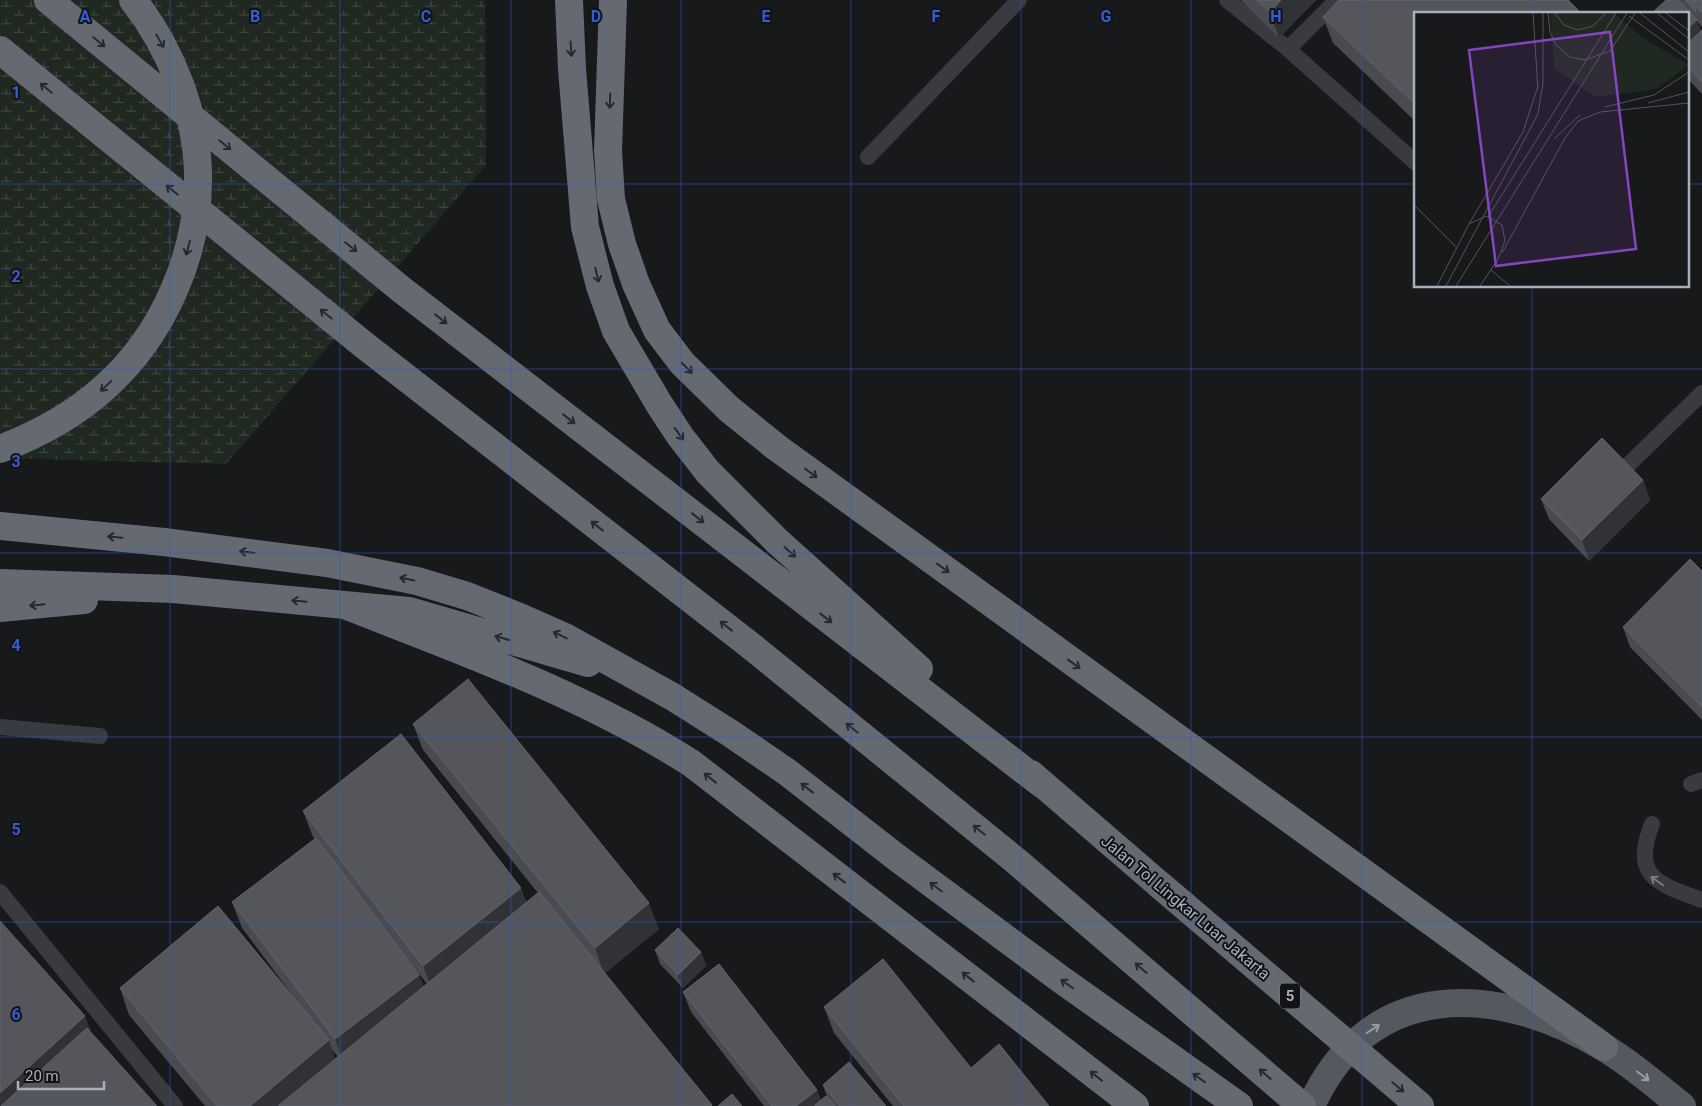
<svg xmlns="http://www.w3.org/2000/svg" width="1702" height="1106" font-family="Roboto,sans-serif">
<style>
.wetland{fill:url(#wetland-marsh)}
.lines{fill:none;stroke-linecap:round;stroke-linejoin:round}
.service{stroke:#393b40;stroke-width:16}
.primary{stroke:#55585f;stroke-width:28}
.motorway{stroke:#656972;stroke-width:28}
.motorway-bridge{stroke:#656972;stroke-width:28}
.wall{fill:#494b50;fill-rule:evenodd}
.shaded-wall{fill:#313236}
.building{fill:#54565c;stroke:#61646a}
.oneway{stroke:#28282d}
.oneway2{stroke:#777b84}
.oneway3{stroke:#999ea9}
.grid{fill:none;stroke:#325dd4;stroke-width:1;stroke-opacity:0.55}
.labels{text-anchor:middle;stroke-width:4;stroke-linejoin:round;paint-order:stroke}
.shield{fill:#131316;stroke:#7d818a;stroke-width:1}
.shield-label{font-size:15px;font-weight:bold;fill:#aab0bb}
.street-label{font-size:16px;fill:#aab0bb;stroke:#131316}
.inset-road{fill:none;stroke:#52555b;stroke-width:1}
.view{fill:#8446be;fill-opacity:0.15;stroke:#8446be;stroke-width:2.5}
.inset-edge{fill:none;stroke:#aab0bb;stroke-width:2.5}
.grid-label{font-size:16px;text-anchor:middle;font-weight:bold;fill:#325dd4;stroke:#131316;stroke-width:4;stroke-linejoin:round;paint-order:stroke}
</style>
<defs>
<pattern id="wetland-marsh" width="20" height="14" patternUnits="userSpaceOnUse" patternTransform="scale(1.25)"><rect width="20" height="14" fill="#202921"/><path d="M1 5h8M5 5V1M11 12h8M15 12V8" fill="none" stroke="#3e463f"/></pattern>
</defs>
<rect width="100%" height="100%" fill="#18191b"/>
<path class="wetland" d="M0 0H485L486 165 226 464 0 458Z"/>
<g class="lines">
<path class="service" d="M1227 0 1288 49 1416 163
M1288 49 1337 0
M868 157 1019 0
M1624 469 1702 393
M0 727 100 736
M1691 784 1702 780
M1652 824C1631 877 1658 884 1702 900
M0 892 175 1106"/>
<path class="primary" d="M1311 1106C1369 978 1496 983 1603 1047 1631 1063 1656 1086 1682 1106"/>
<path class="motorway" d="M48 0 402 290 1043 785
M569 0 572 69 585 227 600 286 616 331 659 404 680 436 708 472 777 541 919 669
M613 0 608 151 611 199 622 244 636 284 657 330 682 363 729 409 776 447 1604 1047
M0 50 364 345 751 646 1016 861 1302 1106
M0 526 164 542 327 563 417 581 467 596 522 618 565 637 673 697 730 733 787 772 896 857 1059 978 1239 1106
M0 583 173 589 409 611 588 663
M347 606C465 652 584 695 691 763L1135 1106
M0 608 84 600
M1031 774 1161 886"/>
<path class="motorway-bridge" d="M0 449C37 435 74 415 104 388 164 335 200 251 198 172 196 111 170 47 133 0
M1161 886 1420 1106"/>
</g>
<path class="wall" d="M1241 0H1316L1279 38Z
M1679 0H1702V27L1697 21 1701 31 1702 30V94L1688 79V14Z
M1416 14V122L1333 43 1323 17Z
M1643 480 1650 500 1589 561 1549 519 1541 499Z
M1702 571V720L1630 647 1623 627Z
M413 724 659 929 605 973 712 1106H205L129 1015 120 988 299 1004 242 928 232 902 315 839 313 837 303 811 526 902 538 893 423 750ZM395 943 427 984 424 987 419 975ZM331 1048 338 1057 335 1059Z
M655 950 701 952 706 966 683 988 660 964Z
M683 992 817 1090 821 1101 827 1097 823 1085 886 1106H764L691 1012Z
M824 1007 971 1068 1049 1106H893L834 1033Z"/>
<path class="shaded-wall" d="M1281 0H1316L1279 38 1270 12Z
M1697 20 1702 34 1688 46V28Z
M1643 480 1650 500 1589 561 1582 540Z
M521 888 531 914 433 992 423 966Z
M649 903 659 929 604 974 595 948Z
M701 952 706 966 683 988 678 975Z
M419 975 429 1001 344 1065 335 1039Z
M85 1016 95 1042 24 1106H0V1093Z
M329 1040 338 1067 291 1106H250Z
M817 1090 822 1106H796Z"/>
<path class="building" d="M1257 0H1281L1270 12Z
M1339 0H1568L1582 14H1416V105L1323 17Z
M1666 0H1678L1697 20 1688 28V14H1651Z
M1686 0H1697L1693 3 1696 12Z
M1697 0H1702V13L1693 3Z
M1702 30V82L1688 67V43Z
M1602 438 1643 480 1582 540 1541 499Z
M1690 559 1702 571V707L1623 627Z
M468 679 649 903 595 948 413 724Z
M401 734 521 888 423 966 303 811Z
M316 838 419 975 335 1039 232 902Z
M539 892 712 1105 711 1106H278Z
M218 906 329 1040 250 1106H217L120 988Z
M0 921 85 1016 0 1093Z
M678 928 701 952 678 975 655 950Z
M883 959 971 1068 999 1044 1049 1106H904L824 1007Z
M719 964 817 1090 796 1106H772L683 992Z
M87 1028 157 1106H1Z
M849 1062 886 1106H840L823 1085Z
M732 1094 742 1106H718Z
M826 1096 835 1106H814Z"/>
<defs><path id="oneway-shaft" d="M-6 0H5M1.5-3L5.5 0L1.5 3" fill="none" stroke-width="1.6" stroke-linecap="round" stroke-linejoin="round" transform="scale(1.25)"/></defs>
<g class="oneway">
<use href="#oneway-shaft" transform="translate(160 41) rotate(60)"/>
<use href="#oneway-shaft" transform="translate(99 42) rotate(39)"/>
<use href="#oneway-shaft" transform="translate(571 49) rotate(87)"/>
<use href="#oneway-shaft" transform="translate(46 88) rotate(-141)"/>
<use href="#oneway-shaft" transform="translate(610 101) rotate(92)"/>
<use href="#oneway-shaft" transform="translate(225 145) rotate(39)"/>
<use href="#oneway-shaft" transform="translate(172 190) rotate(-141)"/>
<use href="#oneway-shaft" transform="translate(351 247) rotate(39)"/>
<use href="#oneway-shaft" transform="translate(188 248) rotate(105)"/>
<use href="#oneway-shaft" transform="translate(597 275) rotate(76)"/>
<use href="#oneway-shaft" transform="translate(326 314) rotate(-141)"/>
<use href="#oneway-shaft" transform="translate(441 319) rotate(38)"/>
<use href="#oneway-shaft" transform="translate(687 368) rotate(45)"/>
<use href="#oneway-shaft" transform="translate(106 386) rotate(137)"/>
<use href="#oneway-shaft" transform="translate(569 419) rotate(38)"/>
<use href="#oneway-shaft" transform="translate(679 434) rotate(54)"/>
<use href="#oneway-shaft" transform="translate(811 473) rotate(36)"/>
<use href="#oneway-shaft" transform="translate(698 518) rotate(38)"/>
<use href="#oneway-shaft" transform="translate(597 526) rotate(-142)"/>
<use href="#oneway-shaft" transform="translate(115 537) rotate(-175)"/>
<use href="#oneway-shaft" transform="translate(247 552) rotate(-173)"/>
<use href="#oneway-shaft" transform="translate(790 552) rotate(42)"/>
<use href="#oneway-shaft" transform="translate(943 568) rotate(36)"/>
<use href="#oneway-shaft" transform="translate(407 579) rotate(-168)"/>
<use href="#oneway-shaft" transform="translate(299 601) rotate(-174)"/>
<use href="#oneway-shaft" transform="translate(37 605) rotate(174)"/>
<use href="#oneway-shaft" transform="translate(826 618) rotate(38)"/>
<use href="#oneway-shaft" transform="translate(726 626) rotate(-142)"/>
<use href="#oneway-shaft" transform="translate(560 635) rotate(-154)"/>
<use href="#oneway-shaft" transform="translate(502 638) rotate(-164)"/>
<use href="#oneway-shaft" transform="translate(1074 664) rotate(36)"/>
<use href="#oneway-shaft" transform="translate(852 728) rotate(-141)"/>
<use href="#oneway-shaft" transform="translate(710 778) rotate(-142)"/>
<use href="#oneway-shaft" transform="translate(807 788) rotate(-142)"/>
<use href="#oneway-shaft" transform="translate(979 830) rotate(-141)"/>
<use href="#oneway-shaft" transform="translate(839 878) rotate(-142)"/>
<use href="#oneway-shaft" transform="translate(936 887) rotate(-143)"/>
<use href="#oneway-shaft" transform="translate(1141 968) rotate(-139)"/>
<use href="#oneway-shaft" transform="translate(968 977) rotate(-142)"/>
<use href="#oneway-shaft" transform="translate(1067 984) rotate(-145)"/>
<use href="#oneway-shaft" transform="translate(1265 1074) rotate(-139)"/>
<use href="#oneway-shaft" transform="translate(1096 1076) rotate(-142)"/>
<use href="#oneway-shaft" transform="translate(1199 1078) rotate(-145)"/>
<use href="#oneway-shaft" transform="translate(1398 1087) rotate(40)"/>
</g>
<use class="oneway2" href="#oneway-shaft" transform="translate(1657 881) rotate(-145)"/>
<g class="oneway3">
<use href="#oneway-shaft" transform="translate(1373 1029) rotate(-32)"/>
<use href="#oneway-shaft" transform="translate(1643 1076) rotate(37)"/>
</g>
<path class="grid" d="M170 0V1106M340 0V1106M511 0V1106M681 0V1106M851 0V1106M1021 0V1106M1191 0V1106M1362 0V1106M1532 0V14M0 184H1416M1688 184H1702M1532 286V1106M0 369H1702M0 553H1702M0 737H1702M0 922H1702"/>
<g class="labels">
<rect class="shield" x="1280" y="983.5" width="20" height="25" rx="4"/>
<g class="shield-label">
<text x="1290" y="1001">5</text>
</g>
<g class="street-label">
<text transform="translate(1186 907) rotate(40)" y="6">Jalan Tol Lingkar Luar Jakarta</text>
</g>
</g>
<g transform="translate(1414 12)">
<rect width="275" height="275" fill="#18191b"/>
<path d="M136 1H200L226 24 275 53 242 77 182 85 140 56Z" fill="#202921"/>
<path class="inset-road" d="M119 1 124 77M134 1 136 20 142 33 156 45 171 48 196 39 221 1M141 1 150 13 164 18 179 14 192 1M226 1 275 40M243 1 275 27M252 1 275 19M215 4 275 48M234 91 275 80M191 95 240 83 275 60M140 127 166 103M0 193 42 235M74 205 202 1M55 212 109 120 124 74M88 241 151 126 164 109 186 100 275 91M77 258 96 274M23 274 55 212 72 204 88 213 91 229 84 247 66 274M32 274 124 102 129 71V1M42 274 213 1"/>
<path class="view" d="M196 20 222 237 82 254 55 38Z"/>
<rect width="275" height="275" class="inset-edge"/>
</g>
<g class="grid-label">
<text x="85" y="22">A</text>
<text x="255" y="22">B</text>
<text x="426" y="22">C</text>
<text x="596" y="22">D</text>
<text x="766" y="22">E</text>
<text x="936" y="22">F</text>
<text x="1106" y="22">G</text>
<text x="1276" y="22">H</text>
<text x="16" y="98">1</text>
<text x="16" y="282">2</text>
<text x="16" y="467">3</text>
<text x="16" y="651">4</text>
<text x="16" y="835">5</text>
<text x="16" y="1020">6</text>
</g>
<path d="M18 1081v8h86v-8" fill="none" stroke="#aab0bb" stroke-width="2.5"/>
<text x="25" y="1081" font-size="15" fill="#aab0bb" stroke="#131316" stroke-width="4" paint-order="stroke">20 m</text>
</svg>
